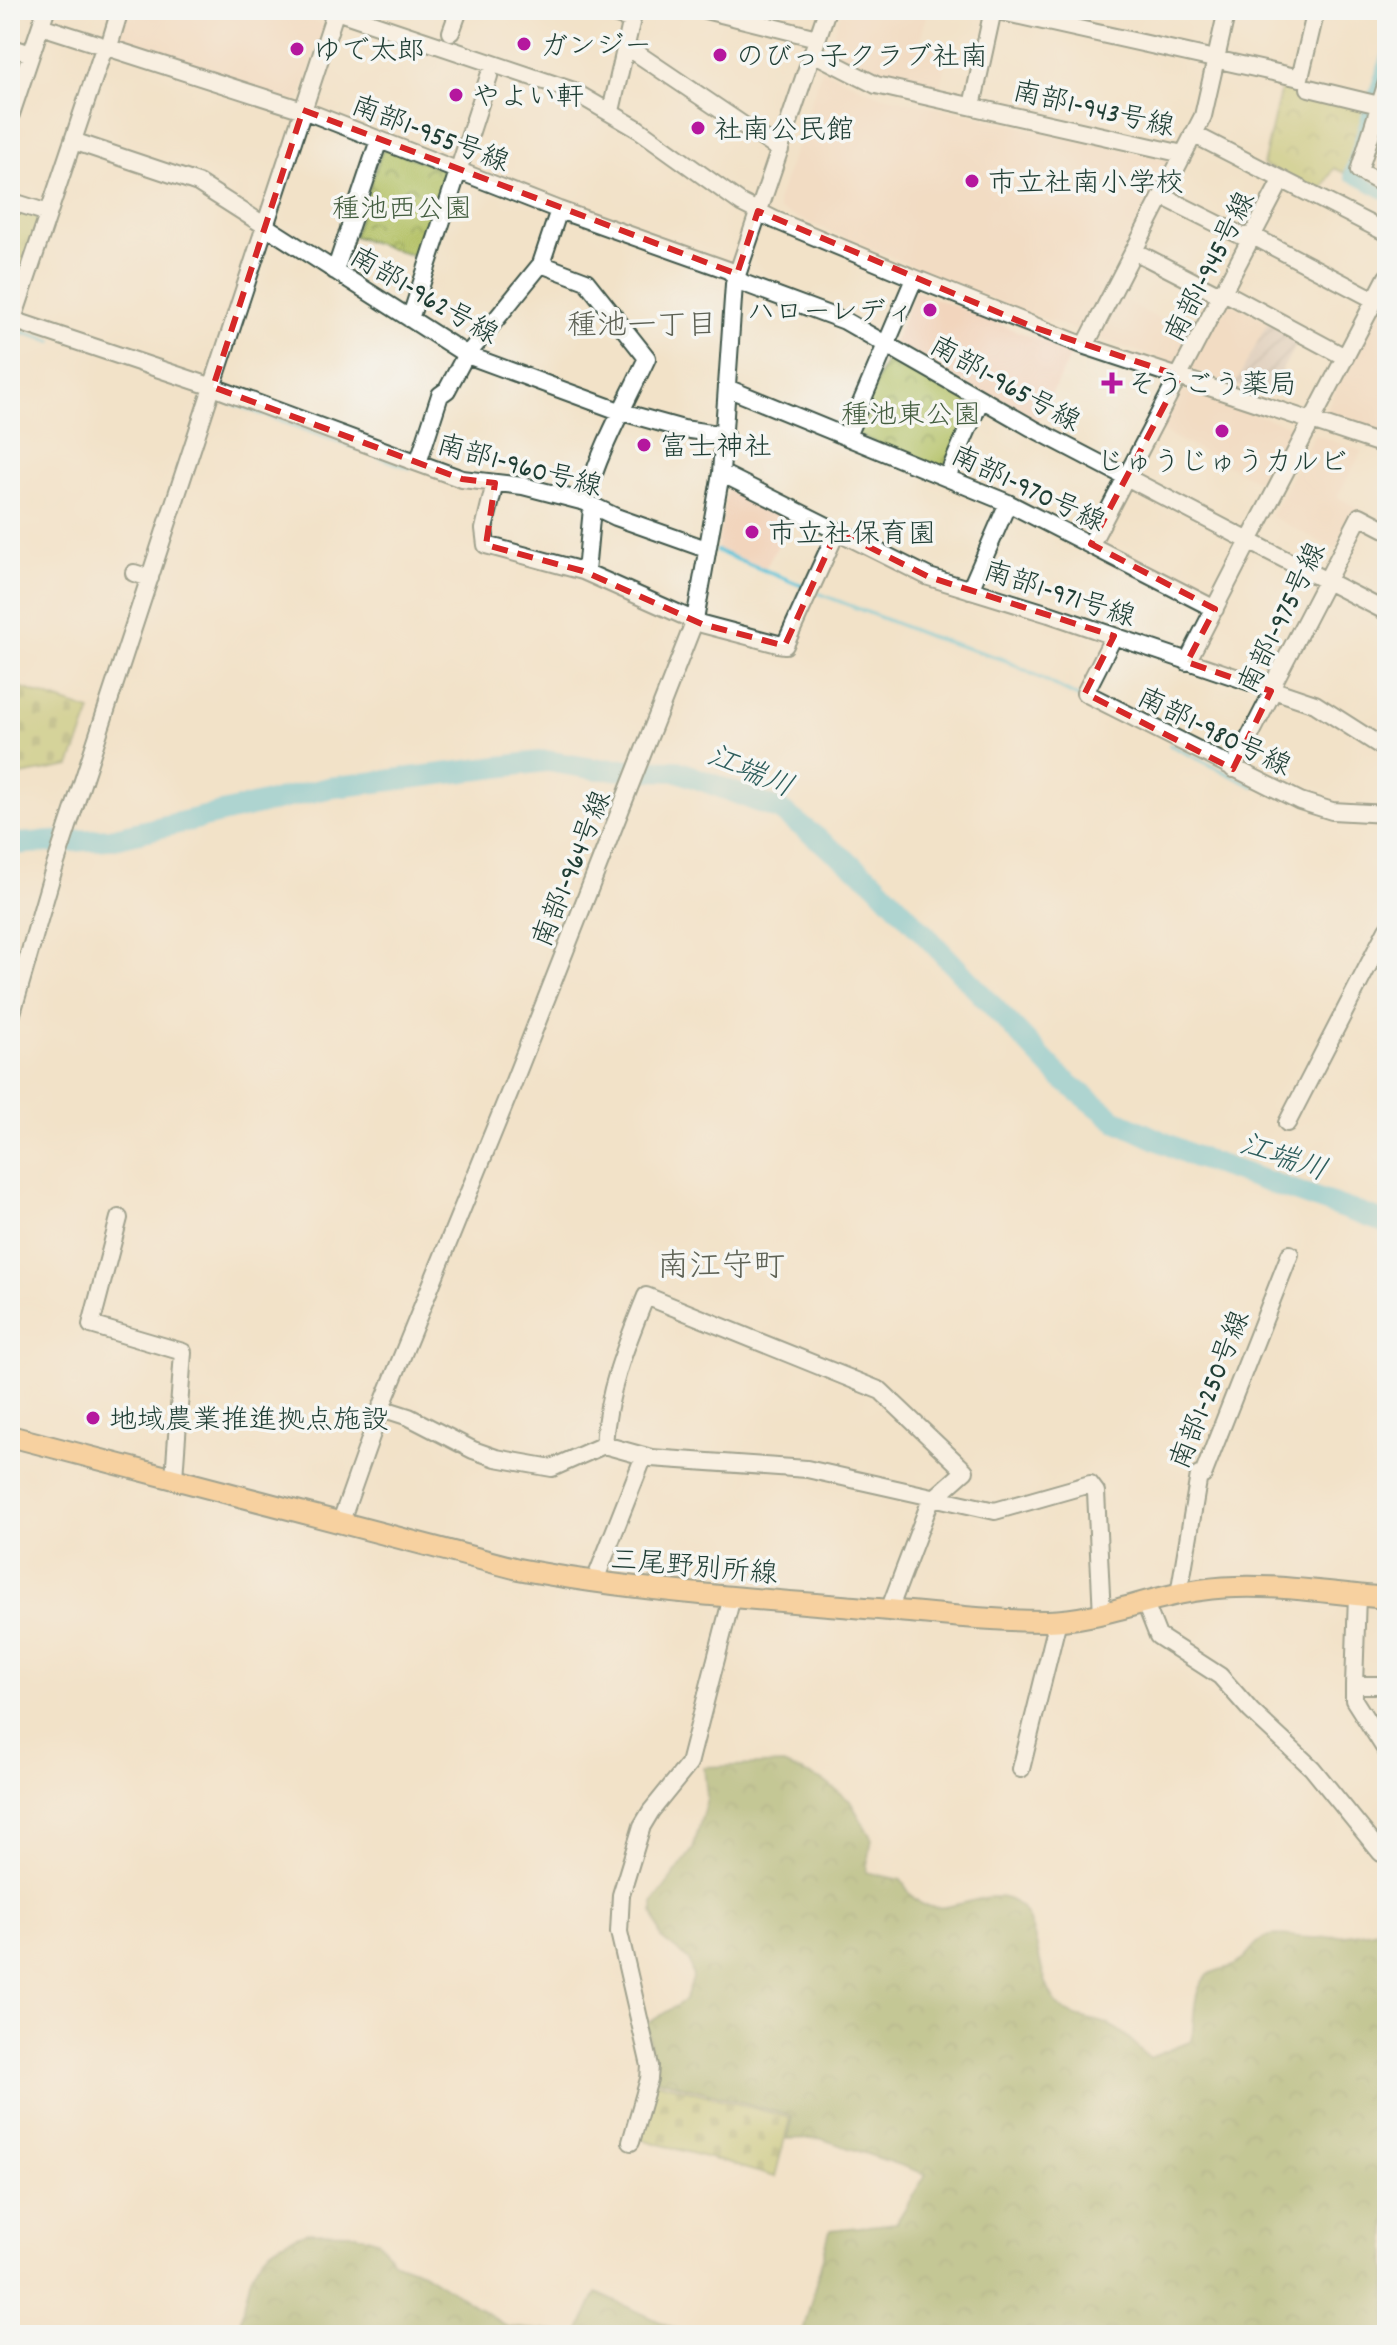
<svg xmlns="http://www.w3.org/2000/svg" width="1397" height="2345" font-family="Dekko,'Klee One',sans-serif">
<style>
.built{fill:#f2d5bd}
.industrial{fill:url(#industrial-furrows)}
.forest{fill:url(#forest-crowns);stroke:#567246;stroke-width:2}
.cemetery{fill:url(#cemetery-stones);stroke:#687e4c;stroke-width:2}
.park{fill:url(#park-crowns);stroke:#687e4c;stroke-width:2}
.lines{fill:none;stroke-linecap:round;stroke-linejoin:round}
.stream{stroke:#5cc3d9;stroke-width:4}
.canal{stroke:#5cc3d9;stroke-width:12}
.river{stroke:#5cc3d9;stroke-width:22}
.minor-casing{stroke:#3f564a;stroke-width:20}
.major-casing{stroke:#3f564a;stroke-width:24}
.minor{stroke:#fff;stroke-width:16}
.major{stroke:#fcbd6f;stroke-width:20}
.marked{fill:none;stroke:#d62828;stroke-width:6;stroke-dasharray:16 10;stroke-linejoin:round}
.poi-dot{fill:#b5179e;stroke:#f6f6f2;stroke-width:3}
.labels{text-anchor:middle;stroke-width:7;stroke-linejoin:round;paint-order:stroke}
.poi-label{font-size:28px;fill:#1f3d34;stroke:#f6f6f2;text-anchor:start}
.street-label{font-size:28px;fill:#1f3d34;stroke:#f6f6f2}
.park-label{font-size:28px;fill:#445e40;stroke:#f6f6f2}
.neighbourhood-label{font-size:30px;fill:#5e6255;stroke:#f6f6f2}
.water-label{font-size:30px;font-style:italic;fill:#2e5e5d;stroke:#f6f6f2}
.quarter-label{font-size:32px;fill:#5e6255;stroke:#f6f6f2}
</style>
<defs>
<pattern id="industrial-furrows" width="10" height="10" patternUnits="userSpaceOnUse" patternTransform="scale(2)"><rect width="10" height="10" fill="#cfc1ba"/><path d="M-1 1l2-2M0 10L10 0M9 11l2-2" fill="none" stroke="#a79e98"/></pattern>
<pattern id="forest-crowns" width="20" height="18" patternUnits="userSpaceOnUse" patternTransform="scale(2)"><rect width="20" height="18" fill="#8da659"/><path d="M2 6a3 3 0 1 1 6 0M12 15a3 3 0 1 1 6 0" fill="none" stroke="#73884a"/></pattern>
<pattern id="cemetery-stones" width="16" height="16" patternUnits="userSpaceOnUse" patternTransform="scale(2)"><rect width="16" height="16" fill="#b2c063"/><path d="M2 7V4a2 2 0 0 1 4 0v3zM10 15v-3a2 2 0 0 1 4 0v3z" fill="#909d52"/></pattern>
<pattern id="park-crowns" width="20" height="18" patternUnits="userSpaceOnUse" patternTransform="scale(2)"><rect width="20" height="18" fill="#b2c063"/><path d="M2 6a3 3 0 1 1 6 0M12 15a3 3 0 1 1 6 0" fill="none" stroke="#909d52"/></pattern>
</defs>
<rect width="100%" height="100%" fill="#f6f6f2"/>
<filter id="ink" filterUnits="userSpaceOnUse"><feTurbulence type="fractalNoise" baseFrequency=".0125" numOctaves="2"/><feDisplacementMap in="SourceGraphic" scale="16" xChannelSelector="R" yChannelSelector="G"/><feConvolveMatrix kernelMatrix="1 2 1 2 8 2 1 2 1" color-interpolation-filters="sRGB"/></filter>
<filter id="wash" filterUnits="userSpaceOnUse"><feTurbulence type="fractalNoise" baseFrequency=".006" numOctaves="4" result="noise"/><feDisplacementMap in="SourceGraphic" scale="32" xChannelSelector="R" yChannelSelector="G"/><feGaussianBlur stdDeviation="1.8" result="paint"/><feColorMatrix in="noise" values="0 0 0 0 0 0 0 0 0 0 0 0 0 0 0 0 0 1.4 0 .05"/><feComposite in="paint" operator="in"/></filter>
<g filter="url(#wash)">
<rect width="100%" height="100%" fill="#f2e2c8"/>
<path class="built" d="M125 10H272L322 23 323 28 300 98 294 102 113 44Z
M842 10H928L920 42 949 49 938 94 880 80 831 56 828 49Z
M822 69 875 94 1170 160 1081 332 1016 309 779 210 777 202Z
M915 290 1072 353 1036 424 893 344Z
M1387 291V436L1327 416 1325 411Z
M1117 297 1194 337 1179 364 1099 339Z
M1231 303 1268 322 1235 385 1193 370 1192 364 1224 304Z
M1179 389 1296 428 1298 432 1269 487 1158 429Z
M1316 435 1362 451 1337 497 1357 508 1336 550 1271 516 1313 436Z
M728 485 794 515 765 569 717 549Z"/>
<path class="industrial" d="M1268 322 1299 338 1268 396 1235 385Z"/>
<path class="forest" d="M783 1764 824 1781 850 1801 872 1839 866 1872 901 1880C906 1886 909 1894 915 1899 943 1926 989 1878 1019 1906 1041 1926 1036 1983 1060 2007 1074 2020 1095 2018 1111 2026 1126 2033 1137 2047 1149 2058L1192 2041C1194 2024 1193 2001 1200 1986 1207 1971 1217 1971 1230 1967 1247 1962 1252 1941 1269 1936 1279 1933 1305 1939 1319 1938 1341 1936 1364 1932 1387 1929V2335H802L830 2230 896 2223 926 2174 819 2138 787 2139 792 2116 654 2078 647 2024 685 2000 693 1978 689 1960 661 1938 653 1912V1903L693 1849 707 1798 704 1767Z
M308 2232 353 2233 378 2240 393 2261 423 2272 508 2327 578 2334 597 2293 689 2335H237C252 2278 245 2251 308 2232Z"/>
<path class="cemetery" d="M10 684 91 711 70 766 10 777Z
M654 2081 790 2118 775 2177 638 2138Z"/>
<path class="park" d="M1281 88 1367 107 1347 174 1334 168 1320 194 1263 165Z
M386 148 447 171 450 177 423 259 353 236 382 150Z
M10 205 36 213 39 220 10 306Z
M893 355 971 399 972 406 946 466 940 468 858 436 855 430 887 357Z"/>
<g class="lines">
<path class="stream" d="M15 330 52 341
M218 398 410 468
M717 551 803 586
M818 593 928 636 1005 660 1084 700
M1170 745 1255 787"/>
<path class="canal" d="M1373 97 1387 57
M1370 107 1350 175 1387 195"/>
<path class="river" d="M10 844 110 839 328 788 547 761 595 769 678 771 780 810 875 882 1060 1077 1115 1120 1193 1156 1387 1223"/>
</g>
</g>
<g filter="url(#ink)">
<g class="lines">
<g class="minor-casing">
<path id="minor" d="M333 10 571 90 638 129 741 203 775 220 914 278 1085 346 1387 446
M601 10 632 20
M705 10 817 38
M993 10 1300 78 1316 10
M41 26 303 110 559 210 728 270 743 283 845 321 1032 428 1249 541 1187 662
M451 32 459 10
M626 46 780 150
M10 47 31 54
M813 53 876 85 1183 154
M1387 82 1359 171 1387 186
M1309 88 1379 105
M972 106 993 10
M611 111 634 10
M10 117 46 10
M1193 134 1387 233
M73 141 198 183 467 355 622 412 683 429 725 435
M1162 196 1242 236H1253L1375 300
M10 201 48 213
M559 210 541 264 463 360 447 390 440 395 418 463 462 479 523 486 585 502 616 517 706 549
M1134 251 1214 292H1224L1345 357
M541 264 586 281 647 358C625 405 598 452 585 502
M335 271 379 140
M1387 277 1249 541 1387 612
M10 319 213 387 418 463
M410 319 489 76
M10 328 103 51 110 43 120 10
M1085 346 1203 116 1227 10
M727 388 1008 503 1215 609
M847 436 911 286
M721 473 929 577 1049 614 1315 704 1387 750
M947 477 981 399
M495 483 484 529 486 545 583 571 702 624 778 644 785 645 837 531
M1091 544 1282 179
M586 572 592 508
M134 573 150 578
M970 590 1008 503
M1114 636 1085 693 1300 801 1332 811 1387 814
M1233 769 1270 697 1272 686 1360 516 1387 530
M10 1020 52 875 336 10
M1287 1123 1387 929
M119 1218 91 1325 183 1352 174 1478
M381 1408 409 1417 473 1450 496 1458 552 1468 604 1445 651 1458 807 1469 995 1511 1090 1484 1096 1492 1102 1615
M604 1445C607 1392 626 1345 646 1296L881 1391 965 1471 930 1502 889 1610
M341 1521 381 1408 512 1086 695 620 721 473 734 284 827 10
M594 1583 644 1456
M1179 1594 1199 1475H1203L1290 1254
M1145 1603 1158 1636 1220 1676 1251 1711 1312 1768 1381 1853
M1354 1685 1357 1595
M1387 1685H1354V1700L1387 1752
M1021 1769 1058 1620
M631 2142 649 2079 650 2066 619 1932 621 1895 642 1826 651 1811 689 1764 732 1597"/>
</g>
<g class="major-casing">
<path id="major" d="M10 1436 518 1569C629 1590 741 1598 854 1607 918 1612 983 1621 1047 1621 1100 1620 1148 1597 1200 1590 1262 1581 1326 1593 1387 1598"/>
</g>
<use href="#minor" class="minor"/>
<use href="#major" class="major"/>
</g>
</g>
<path d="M0 0H1397V2345H0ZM303 110 737 274 758 211 1033 327 1180 376 1091 544 1215 609 1187 662 1271 691 1233 769 1085 693 1114 636 929 577 837 531 785 645 778 644 702 624 583 571 486 545 495 483 462 479 213 387Z" fill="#f2e2c8" fill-opacity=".55" fill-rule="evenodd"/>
<path class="marked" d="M303 110 737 274 758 211 1033 327 1180 376 1091 544 1215 609 1187 662 1271 691 1233 769 1085 693 1114 636 929 577 837 531 785 645 778 644 702 624 583 571 486 545 495 483 462 479 213 387Z"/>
<g class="poi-dot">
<circle cx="524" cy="44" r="8"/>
<circle cx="297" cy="49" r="8"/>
<circle cx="720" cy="55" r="8"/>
<circle cx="456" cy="95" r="8"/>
<circle cx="698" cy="128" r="8"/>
<circle cx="972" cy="181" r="8"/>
<circle cx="930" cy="310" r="8"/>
<path d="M1108 371h8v8h8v8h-8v8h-8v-8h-8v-8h8z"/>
<circle cx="1222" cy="431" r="8"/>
<circle cx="644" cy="445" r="8"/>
<circle cx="752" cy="532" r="8"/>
<circle cx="93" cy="1418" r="8"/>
</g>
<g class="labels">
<g class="poi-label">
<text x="540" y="54">ガンジー</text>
<text x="313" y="59">ゆで太郎</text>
<text x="736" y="65">のびっ子クラブ社南</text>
<text x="472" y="105">やよい軒</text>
<text x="714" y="138">社南公民館</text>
<text x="988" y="191">市立社南小学校</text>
<text x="914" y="320" text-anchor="end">ハローレディ</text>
<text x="1128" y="393">そうごう薬局</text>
<text x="660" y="455">富士神社</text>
<text x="1222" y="470" text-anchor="middle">じゅうじゅうカルビ</text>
<text x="768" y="542">市立社保育園</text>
<text x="109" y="1428">地域農業推進拠点施設</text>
</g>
<g class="street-label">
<text transform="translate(1094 107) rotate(13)" y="10">南部1-943号線</text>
<text transform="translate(431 132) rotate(21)" y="10">南部1-955号線</text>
<text transform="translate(1208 266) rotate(-63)" y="10">南部1-945号線</text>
<text transform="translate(425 294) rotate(30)" y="10">南部1-962号線</text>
<text transform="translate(1006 382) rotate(29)" y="10">南部1-965号線</text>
<text transform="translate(520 464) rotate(15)" y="10">南部1-960号線</text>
<text transform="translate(1029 487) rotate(25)" y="10">南部1-970号線</text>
<text transform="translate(1060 592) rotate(18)" y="10">南部1-971号線</text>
<text transform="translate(1280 617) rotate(-64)" y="10">南部1-975号線</text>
<text transform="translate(1215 730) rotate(26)" y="10">南部1-980号線</text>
<text transform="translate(570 868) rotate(-68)" y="10">南部1-964号線</text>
<text transform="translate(1208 1389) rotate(-68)" y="10">南部1-250号線</text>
<text transform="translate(694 1565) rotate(5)" y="10">三尾野別所線</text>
</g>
<g class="park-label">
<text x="402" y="217">種池西公園</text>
<text x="911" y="423">種池東公園</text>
</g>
<g class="neighbourhood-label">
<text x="642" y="334">種池一丁目</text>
</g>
<g class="water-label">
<text transform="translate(751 770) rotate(23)" y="10">江端川</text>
<text transform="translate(1284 1156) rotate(19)" y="10">江端川</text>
</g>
<g class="quarter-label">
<text x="721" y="1275">南江守町</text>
</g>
</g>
<rect width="1397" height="2345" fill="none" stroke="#f6f6f2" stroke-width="40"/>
</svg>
